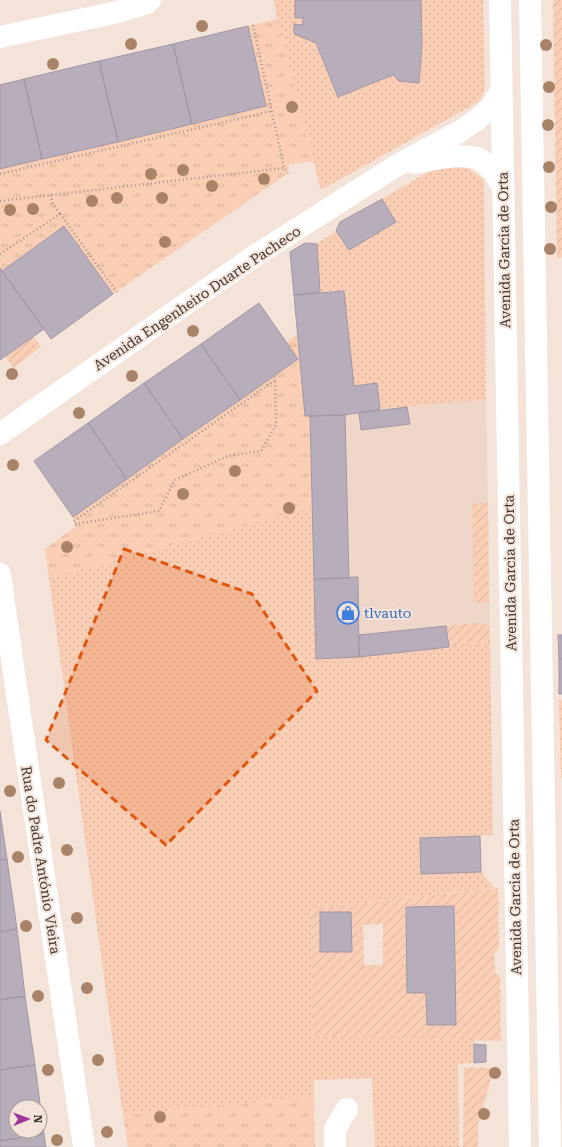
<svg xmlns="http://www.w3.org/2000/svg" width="562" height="1147" font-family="'Roboto Serif',serif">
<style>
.built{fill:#eed6c8}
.grass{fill:url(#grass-dots)}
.park{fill:url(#park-tufts)}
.garden{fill:url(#garden-furrows);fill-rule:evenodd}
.building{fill:#b8adba;stroke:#a297a4;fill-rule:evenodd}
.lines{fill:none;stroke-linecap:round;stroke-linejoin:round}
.path{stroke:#a0948d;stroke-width:2.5;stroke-dasharray:1 3;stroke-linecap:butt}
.minor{stroke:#fff;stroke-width:22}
.secondary{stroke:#fff;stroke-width:22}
.tree{fill:#a98367}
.marked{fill:#df570e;fill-opacity:0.2;stroke:#df570e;stroke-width:3;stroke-dasharray:8 5;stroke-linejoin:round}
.labels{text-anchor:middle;stroke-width:4;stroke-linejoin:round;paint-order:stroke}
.street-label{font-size:14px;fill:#3c3532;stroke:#f3e3d9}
.shop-label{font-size:14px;fill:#366cbe;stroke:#f3e3d9;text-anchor:start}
</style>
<defs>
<pattern id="grass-dots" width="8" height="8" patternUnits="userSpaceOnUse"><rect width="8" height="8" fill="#f9ceb4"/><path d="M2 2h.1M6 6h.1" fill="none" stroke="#d6b29b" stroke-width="1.8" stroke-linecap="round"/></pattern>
<pattern id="park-tufts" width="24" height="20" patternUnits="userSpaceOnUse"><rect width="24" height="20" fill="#f9ceb4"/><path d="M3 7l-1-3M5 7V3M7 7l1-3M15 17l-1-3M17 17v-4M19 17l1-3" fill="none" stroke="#d6b29b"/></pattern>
<pattern id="garden-furrows" width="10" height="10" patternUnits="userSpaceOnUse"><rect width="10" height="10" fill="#f9ceb4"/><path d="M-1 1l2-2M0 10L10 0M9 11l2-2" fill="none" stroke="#d6b29b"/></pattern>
</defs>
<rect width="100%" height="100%" fill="#f3e3d9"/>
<path class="built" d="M486 400 490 642 359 657 316 659 310 416 345 415 380 409Z"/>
<path class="grass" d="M274 0H295V18H303V25H294V34L316 43 338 97 393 75 399 81 419 82 422 46 421 0H483L485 90 480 100 471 106 323 189 320 188 277 19Z
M453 165 469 169 484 180 486 400 380 409 377 383 354 386 344 291 320 292 317 244 336 231 349 250 396 222 382 199 435 168Z
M312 507 317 659 359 657 490 642 493 835 420 839 421 874 481 872 494 888 311 909 312 1036 474 1040V1063L458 1064 459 1147H375L372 1078 314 1080V1097L123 1115 49 578Z"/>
<path class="park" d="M277 19 313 162 289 164 288 173 113 294 64 227 2 271 0 268V169L266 106 248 26Z
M298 334 310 416 312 507 49 578 45 549 75 527 73 517 275 375 286 342Z
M314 1097 315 1147H128L123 1115Z"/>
<path class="garden" d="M553 0H562V257L557 258Z
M33 336 41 347 13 368 5 356Z
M488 503 489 602 474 603 472 504Z
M476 623 489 625 490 642 449 647 446 626Z
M559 700H562V778H561Z
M498 888 499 949 494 954 495 973 500 976 501 1041 312 1036 311 909ZM454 906 456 1025H427L426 993H407L406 907ZM320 912H351L352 952H320ZM383 924V965H364L363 925Z
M464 1067 494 1068 478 1125V1147H463Z"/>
<path class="building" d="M295 0H421L422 46 419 83 399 81 393 75 338 97 316 43 294 34V24L303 25V18H295Z
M248 26 266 106 192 124 173 44Z
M173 44 192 124 118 142 99 61Z
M99 61 118 142 42 159 24 79Z
M24 79 42 159 0 169V85Z
M382 199 396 222 349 250 336 231 340 222Z
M64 226 113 294 51 339 2 271Z
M305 243 317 244 320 292 294 295 290 252Z
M0 268 44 329 0 360Z
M344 291 354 386 377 383 380 409 345 415 305 416 294 295Z
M259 303 298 359 240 400 201 344Z
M201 344 240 400 183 439 144 383Z
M144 383 183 439 127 479 88 423Z
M407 407 410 424 361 430 359 413Z
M345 415 349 578 314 579 310 416Z
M88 423 127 479 73 517 34 461Z
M358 577 359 657 316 659 314 579Z
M446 626 449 647 359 657V635Z
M558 635H562V659H559Z
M559 659H562V694H559Z
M0 811 7 859 0 860Z
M480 836 481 872 421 874 420 838Z
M7 859 17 929 0 932V860Z
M454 906 456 1025H427L426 993H407L406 907Z
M320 912H351L352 952H320Z
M17 929 25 996 0 1000V932Z
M25 996 35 1065 0 1070V1000Z
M474 1044 486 1045V1062L474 1063Z
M35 1065 44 1134 0 1141V1070ZM16 1107H40V1131H16Z
M44 1134 46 1147H0V1141Z"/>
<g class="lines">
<path class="path" d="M253 25 284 168 288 173
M0 174 272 111
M51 195 52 203 60 214
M0 201 284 168
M0 254 60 214 117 292
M74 521 275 380V375
M75 524 159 511 175 480 228 456 261 451 276 425 275 380"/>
<path class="minor" d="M0 37 118 12 147 3 150 0
M414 163C432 160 462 152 479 159 490 165 497 177 503 187
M0 434 253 257 396 166 459 132 478 119 491 107 501 91
M0 574 18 701 84 1147
M335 1147V1129L347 1109"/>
<path class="secondary" d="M500 0 520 1147
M530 0 550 1147"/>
</g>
<g class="tree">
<circle cx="202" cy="26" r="6"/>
<circle cx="131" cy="44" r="6"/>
<circle cx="546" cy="45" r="6"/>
<circle cx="53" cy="64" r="6"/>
<circle cx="549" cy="87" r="6"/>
<circle cx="292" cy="107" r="6"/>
<circle cx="548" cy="125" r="6"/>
<circle cx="549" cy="167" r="6"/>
<circle cx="183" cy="170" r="6"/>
<circle cx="151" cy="174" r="6"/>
<circle cx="264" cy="179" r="6"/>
<circle cx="212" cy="186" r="6"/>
<circle cx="117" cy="198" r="6"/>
<circle cx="162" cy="198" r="6"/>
<circle cx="92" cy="201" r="6"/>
<circle cx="551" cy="207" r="6"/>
<circle cx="33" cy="209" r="6"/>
<circle cx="10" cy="210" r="6"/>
<circle cx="165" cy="242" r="6"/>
<circle cx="550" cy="249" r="6"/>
<circle cx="193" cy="331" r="6"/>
<circle cx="12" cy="374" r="6"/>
<circle cx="132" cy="376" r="6"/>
<circle cx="79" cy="413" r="6"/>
<circle cx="13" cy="465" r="6"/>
<circle cx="235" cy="471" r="6"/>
<circle cx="183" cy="494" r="6"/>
<circle cx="289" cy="508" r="6"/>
<circle cx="67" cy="547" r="6"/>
<circle cx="59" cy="783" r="6"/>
<circle cx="10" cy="791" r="6"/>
<circle cx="67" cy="850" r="6"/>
<circle cx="18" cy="857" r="6"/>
<circle cx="77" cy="918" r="6"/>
<circle cx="26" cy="926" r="6"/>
<circle cx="87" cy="988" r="6"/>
<circle cx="38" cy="996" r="6"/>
<circle cx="98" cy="1060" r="6"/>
<circle cx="48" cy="1070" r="6"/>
<circle cx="495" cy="1073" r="6"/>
<circle cx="484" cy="1114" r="6"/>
<circle cx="160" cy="1117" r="6"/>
<circle cx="107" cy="1132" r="6"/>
<circle cx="57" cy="1140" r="6"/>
</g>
<path class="marked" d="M124 549 252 594 317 691 166 845 46 740Z"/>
<defs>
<g id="shop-ring" transform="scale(1.15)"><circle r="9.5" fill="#f3e3d9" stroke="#3f7fe0" stroke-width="1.5"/><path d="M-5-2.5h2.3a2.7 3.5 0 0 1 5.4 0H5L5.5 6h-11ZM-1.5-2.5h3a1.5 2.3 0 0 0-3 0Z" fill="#3f7fe0"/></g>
</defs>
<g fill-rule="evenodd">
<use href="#shop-ring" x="348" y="613"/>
</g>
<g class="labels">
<g class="street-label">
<text transform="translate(504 250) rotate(-91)" y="5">Avenida Garcia de Orta</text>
<text transform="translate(197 298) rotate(-34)" y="5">Avenida Engenheiro Duarte Pacheco</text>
<text transform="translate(510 573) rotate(-91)" y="5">Avenida Garcia de Orta</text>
<text transform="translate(41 860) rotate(81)" y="5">Rua do Padre António Vieira</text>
<text transform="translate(515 897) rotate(-91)" y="5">Avenida Garcia de Orta</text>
</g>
<g class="shop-label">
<text x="364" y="618">tlvauto</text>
</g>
</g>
<g transform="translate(28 1119) rotate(89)"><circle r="19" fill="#f3e3d9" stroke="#aa9d96"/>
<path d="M0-3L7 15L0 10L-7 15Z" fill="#9d389d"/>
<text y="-6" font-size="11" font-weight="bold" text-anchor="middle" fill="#3c3532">N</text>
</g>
</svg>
